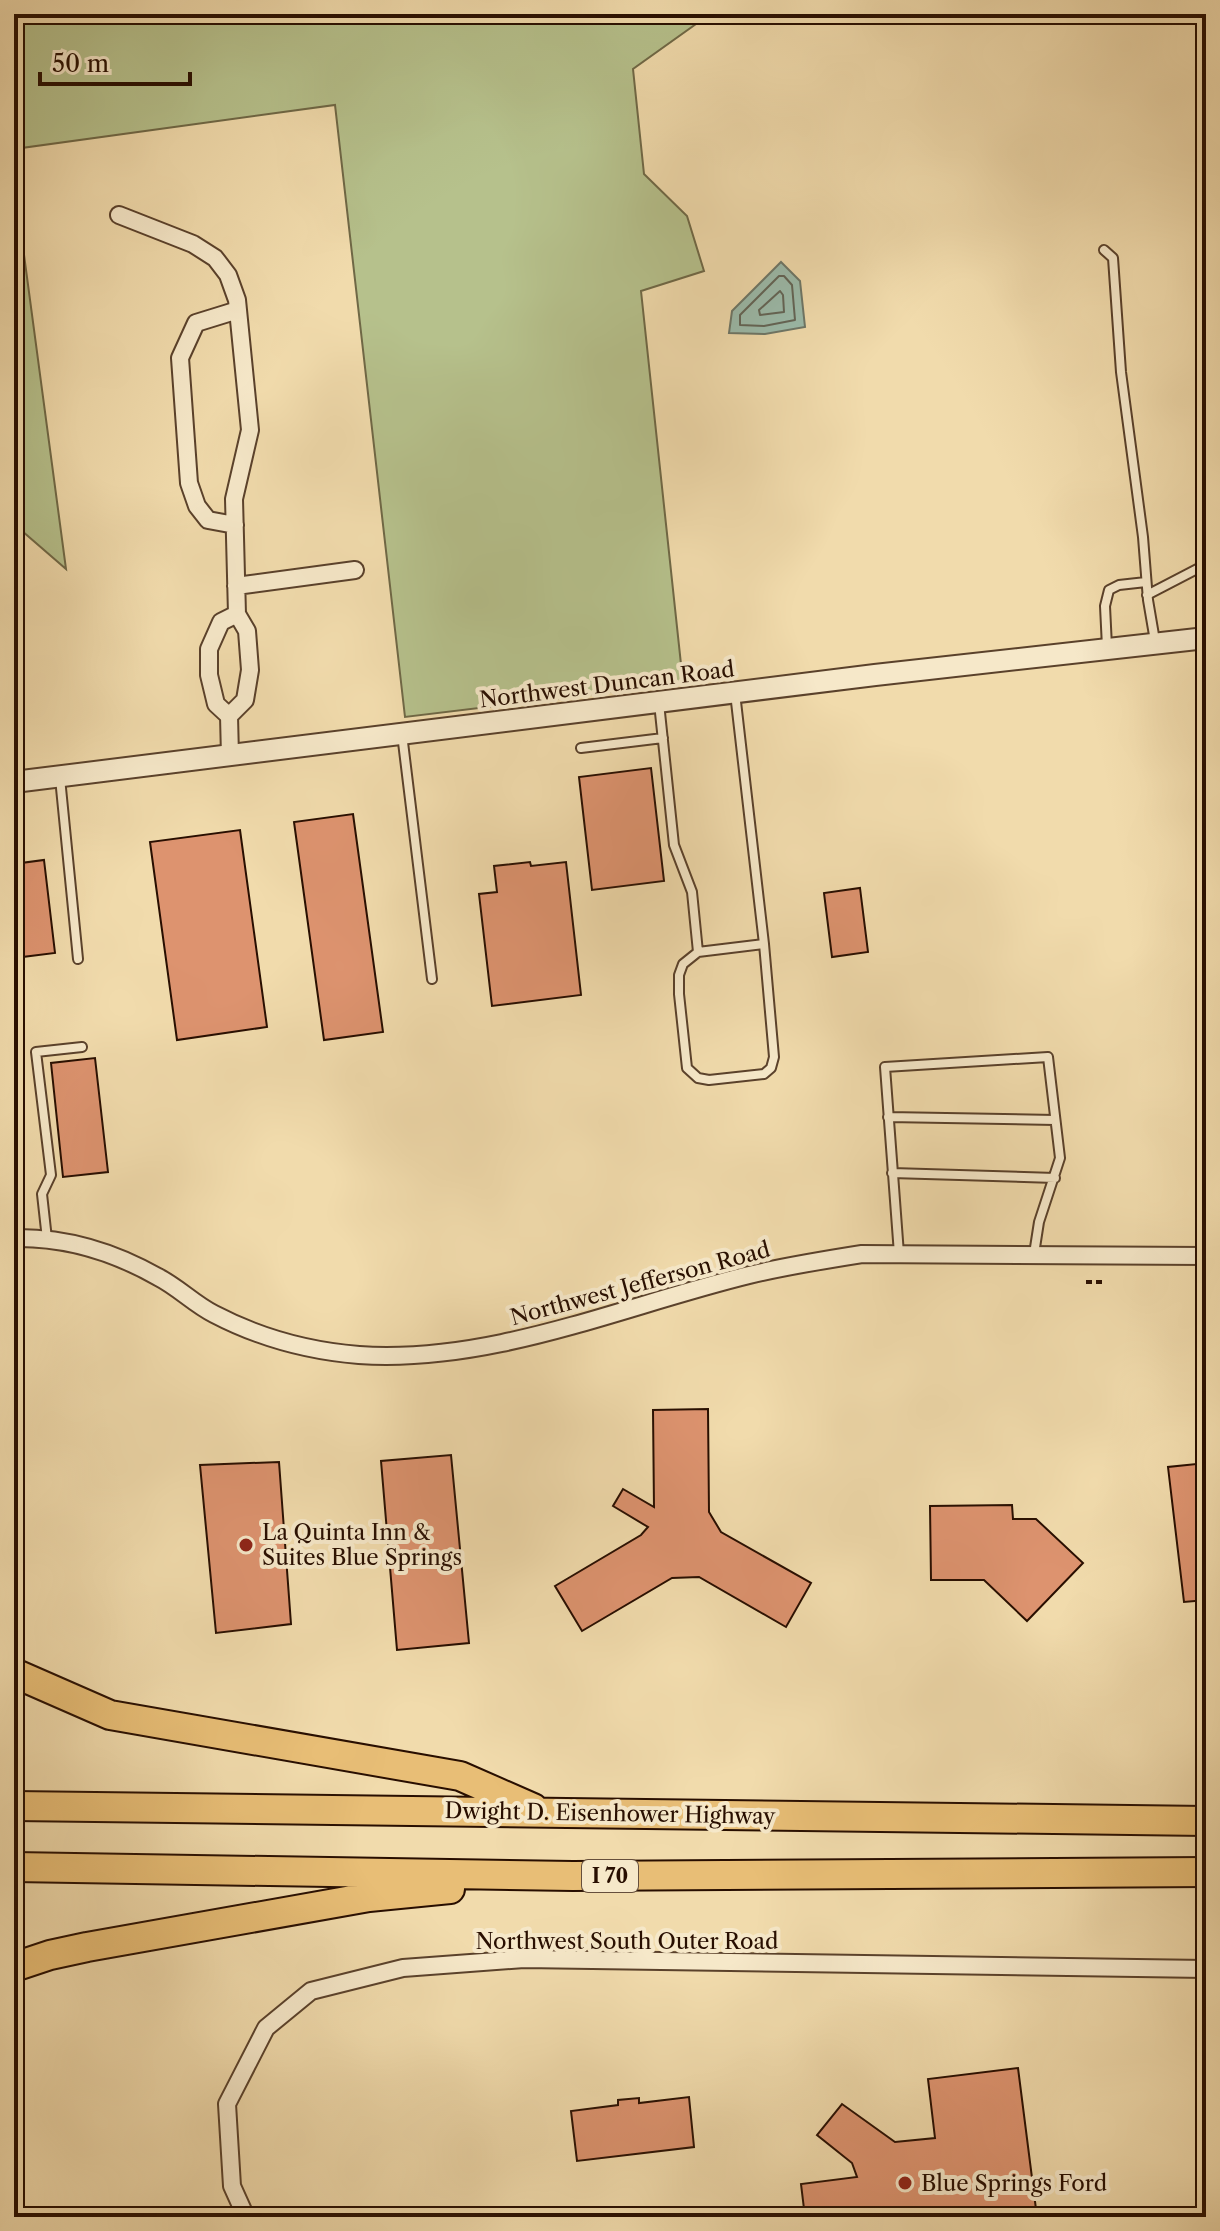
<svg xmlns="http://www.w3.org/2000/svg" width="1220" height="2231" font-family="'Libre Caslon Text',serif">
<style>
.green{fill:#b6c18c;stroke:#6f6846;stroke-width:2}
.water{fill:#9bbbab;stroke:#6d7667;stroke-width:2}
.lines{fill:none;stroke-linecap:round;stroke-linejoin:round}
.shore{stroke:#626456;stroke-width:2}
.building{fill:#dd936f;stroke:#280e00;stroke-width:2}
.service-casing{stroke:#5a412b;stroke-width:12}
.minor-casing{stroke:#5a412b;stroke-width:20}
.tertiary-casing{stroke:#5a412b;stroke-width:24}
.motorway-casing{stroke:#280e00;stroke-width:32}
.path{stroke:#280e00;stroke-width:4;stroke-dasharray:6 4;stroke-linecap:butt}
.service{stroke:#f6e8c9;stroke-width:8}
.minor{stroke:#f6e8c9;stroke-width:16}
.tertiary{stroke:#f6e8c9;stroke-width:20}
.motorway{stroke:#e8be76;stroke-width:28}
.poi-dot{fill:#8f2418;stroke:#f6e8c9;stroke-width:3}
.labels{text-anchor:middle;stroke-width:8;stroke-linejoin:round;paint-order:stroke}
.shield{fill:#f6e8c9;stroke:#664f3c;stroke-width:2}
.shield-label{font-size:20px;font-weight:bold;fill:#280e00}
.street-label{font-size:22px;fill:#280e00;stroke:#f6e8c9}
.poi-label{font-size:22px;fill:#280e00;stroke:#f6e8c9;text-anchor:start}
</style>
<rect width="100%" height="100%" fill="#f1dbac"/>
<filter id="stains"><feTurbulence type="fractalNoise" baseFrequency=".0025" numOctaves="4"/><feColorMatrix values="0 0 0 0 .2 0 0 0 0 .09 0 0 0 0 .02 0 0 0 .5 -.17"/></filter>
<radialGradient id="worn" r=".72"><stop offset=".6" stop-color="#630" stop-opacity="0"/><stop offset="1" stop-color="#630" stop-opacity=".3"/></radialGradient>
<path class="green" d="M14 14H710L633 69 644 174 687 216 704 271 641 291 683 683 405 717 335 105 14 149Z
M14 180 66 569 14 524Z"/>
<path class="water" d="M781 262 800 281 805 327 765 334 729 333 732 311Z"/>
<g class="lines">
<path class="shore" d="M779 276H784L792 285 795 320 764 326 740 325V315Z
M780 291 783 295 784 312 760 315 759 310Z"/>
</g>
<path class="building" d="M651 768 664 881 592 890 579 777Z
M353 814 383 1032 324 1040 294 822Z
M240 830 267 1027 177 1040 150 842Z
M44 860 55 953 14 958V864Z
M530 862 531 866 566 862 581 995 492 1006 479 894 497 892 494 866Z
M860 888 868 952 832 957 824 893Z
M95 1058 108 1172 63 1177 51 1063Z
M708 1409 709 1512 721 1532 811 1583 786 1627 699 1577 672 1578 582 1631 555 1586 641 1535 648 1527 613 1506 623 1489 654 1507 653 1410Z
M451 1455 469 1643 397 1650 381 1461Z
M279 1462 291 1624 216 1633 200 1465Z
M1206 1463V1600L1184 1602 1168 1467Z
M1012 1505 1013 1519H1036L1083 1563 1027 1621 984 1580H931L930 1506Z
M1018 2068 1037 2217H805L801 2184 857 2177 852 2163 817 2135 842 2104 895 2142 935 2138 928 2079Z
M689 2097 694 2147 577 2161 571 2111 618 2105V2100L639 2098V2103Z"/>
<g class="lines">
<g class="service-casing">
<path id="service" d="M1104 250 1113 258 1121 372 1143 537 1148 600 1155 641
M1147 595 1199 568 1206 567
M1107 647 1105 606 1109 590 1119 585 1146 582
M735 693 764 944 774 1057 771 1068 764 1074 709 1080 698 1078 687 1068 679 994V975L683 964 698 952 764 944
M659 703 674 845 692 892 698 952
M402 734 432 979
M581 748 663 738
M60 778 78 959
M888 1117 1055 1120
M892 1173 1055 1178
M47 1239 42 1194 51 1175 36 1052 82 1047
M899 1254 885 1067 1048 1057 1060 1158 1039 1222 1034 1254"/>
</g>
<g class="minor-casing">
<path id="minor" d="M119 215 193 244 215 258 228 275 237 300 250 430 234 499 237 614
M235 525 208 520 197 506 189 483 180 358 196 323 238 310
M236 586 355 570
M229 716 216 704 209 675V649L221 622 237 614 247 631 250 670 245 700 229 716 230 756
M14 1238C65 1237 114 1252 158 1277 178 1287 194 1304 214 1314 258 1337 309 1351 359 1355 492 1364 622 1306 749 1275 786 1266 824 1260 862 1254L1206 1256
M246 2217 232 2186 227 2104 266 2028 311 1991 403 1968 524 1959 1206 1969"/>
</g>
<g class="tertiary-casing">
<path id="tertiary" d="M14 782 875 675 1206 638"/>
</g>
<g class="motorway-casing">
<path id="motorway" d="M14 1673 110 1715 460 1776 533 1808
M14 1806 1206 1821
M14 1867 573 1876 1206 1872
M14 1967 50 1955 87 1947 369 1897 450 1889"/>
</g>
<path class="path" d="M1086 1282H1104"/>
<use href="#service" class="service"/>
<use href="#minor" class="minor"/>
<use href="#tertiary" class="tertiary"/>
<use href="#motorway" class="motorway"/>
</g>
<g class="poi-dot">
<circle cx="246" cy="1545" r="8"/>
<circle cx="905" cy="2183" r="8"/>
</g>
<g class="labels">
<rect class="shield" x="582" y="1860" width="56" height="32" rx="6"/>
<g class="shield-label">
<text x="610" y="1883">I 70</text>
</g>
<g class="street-label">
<text transform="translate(607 684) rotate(-7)" y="8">Northwest Duncan Road</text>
<text transform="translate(640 1283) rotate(-15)" y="8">Northwest Jefferson Road</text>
<text transform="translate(610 1813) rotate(1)" y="8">Dwight D. Eisenhower Highway</text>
<text x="627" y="1949">Northwest South Outer Road</text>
</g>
<g class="poi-label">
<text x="262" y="1540">La Quinta Inn &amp;<tspan x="262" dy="25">Suites Blue Springs</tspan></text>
<text x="921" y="2191">Blue Springs Ford</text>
</g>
</g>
<rect width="1220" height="2231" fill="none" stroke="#f1dbac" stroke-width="48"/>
<rect x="16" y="16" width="1188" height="2199" fill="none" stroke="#280e00" stroke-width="4"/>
<rect x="24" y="24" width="1172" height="2183" fill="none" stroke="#280e00" stroke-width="2"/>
<path d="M40 72v12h150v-12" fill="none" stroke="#280e00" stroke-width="4"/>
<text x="52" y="72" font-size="24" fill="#280e00" stroke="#f6e8c9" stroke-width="6" paint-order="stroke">50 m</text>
<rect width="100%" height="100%" filter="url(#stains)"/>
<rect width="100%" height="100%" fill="url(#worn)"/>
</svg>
